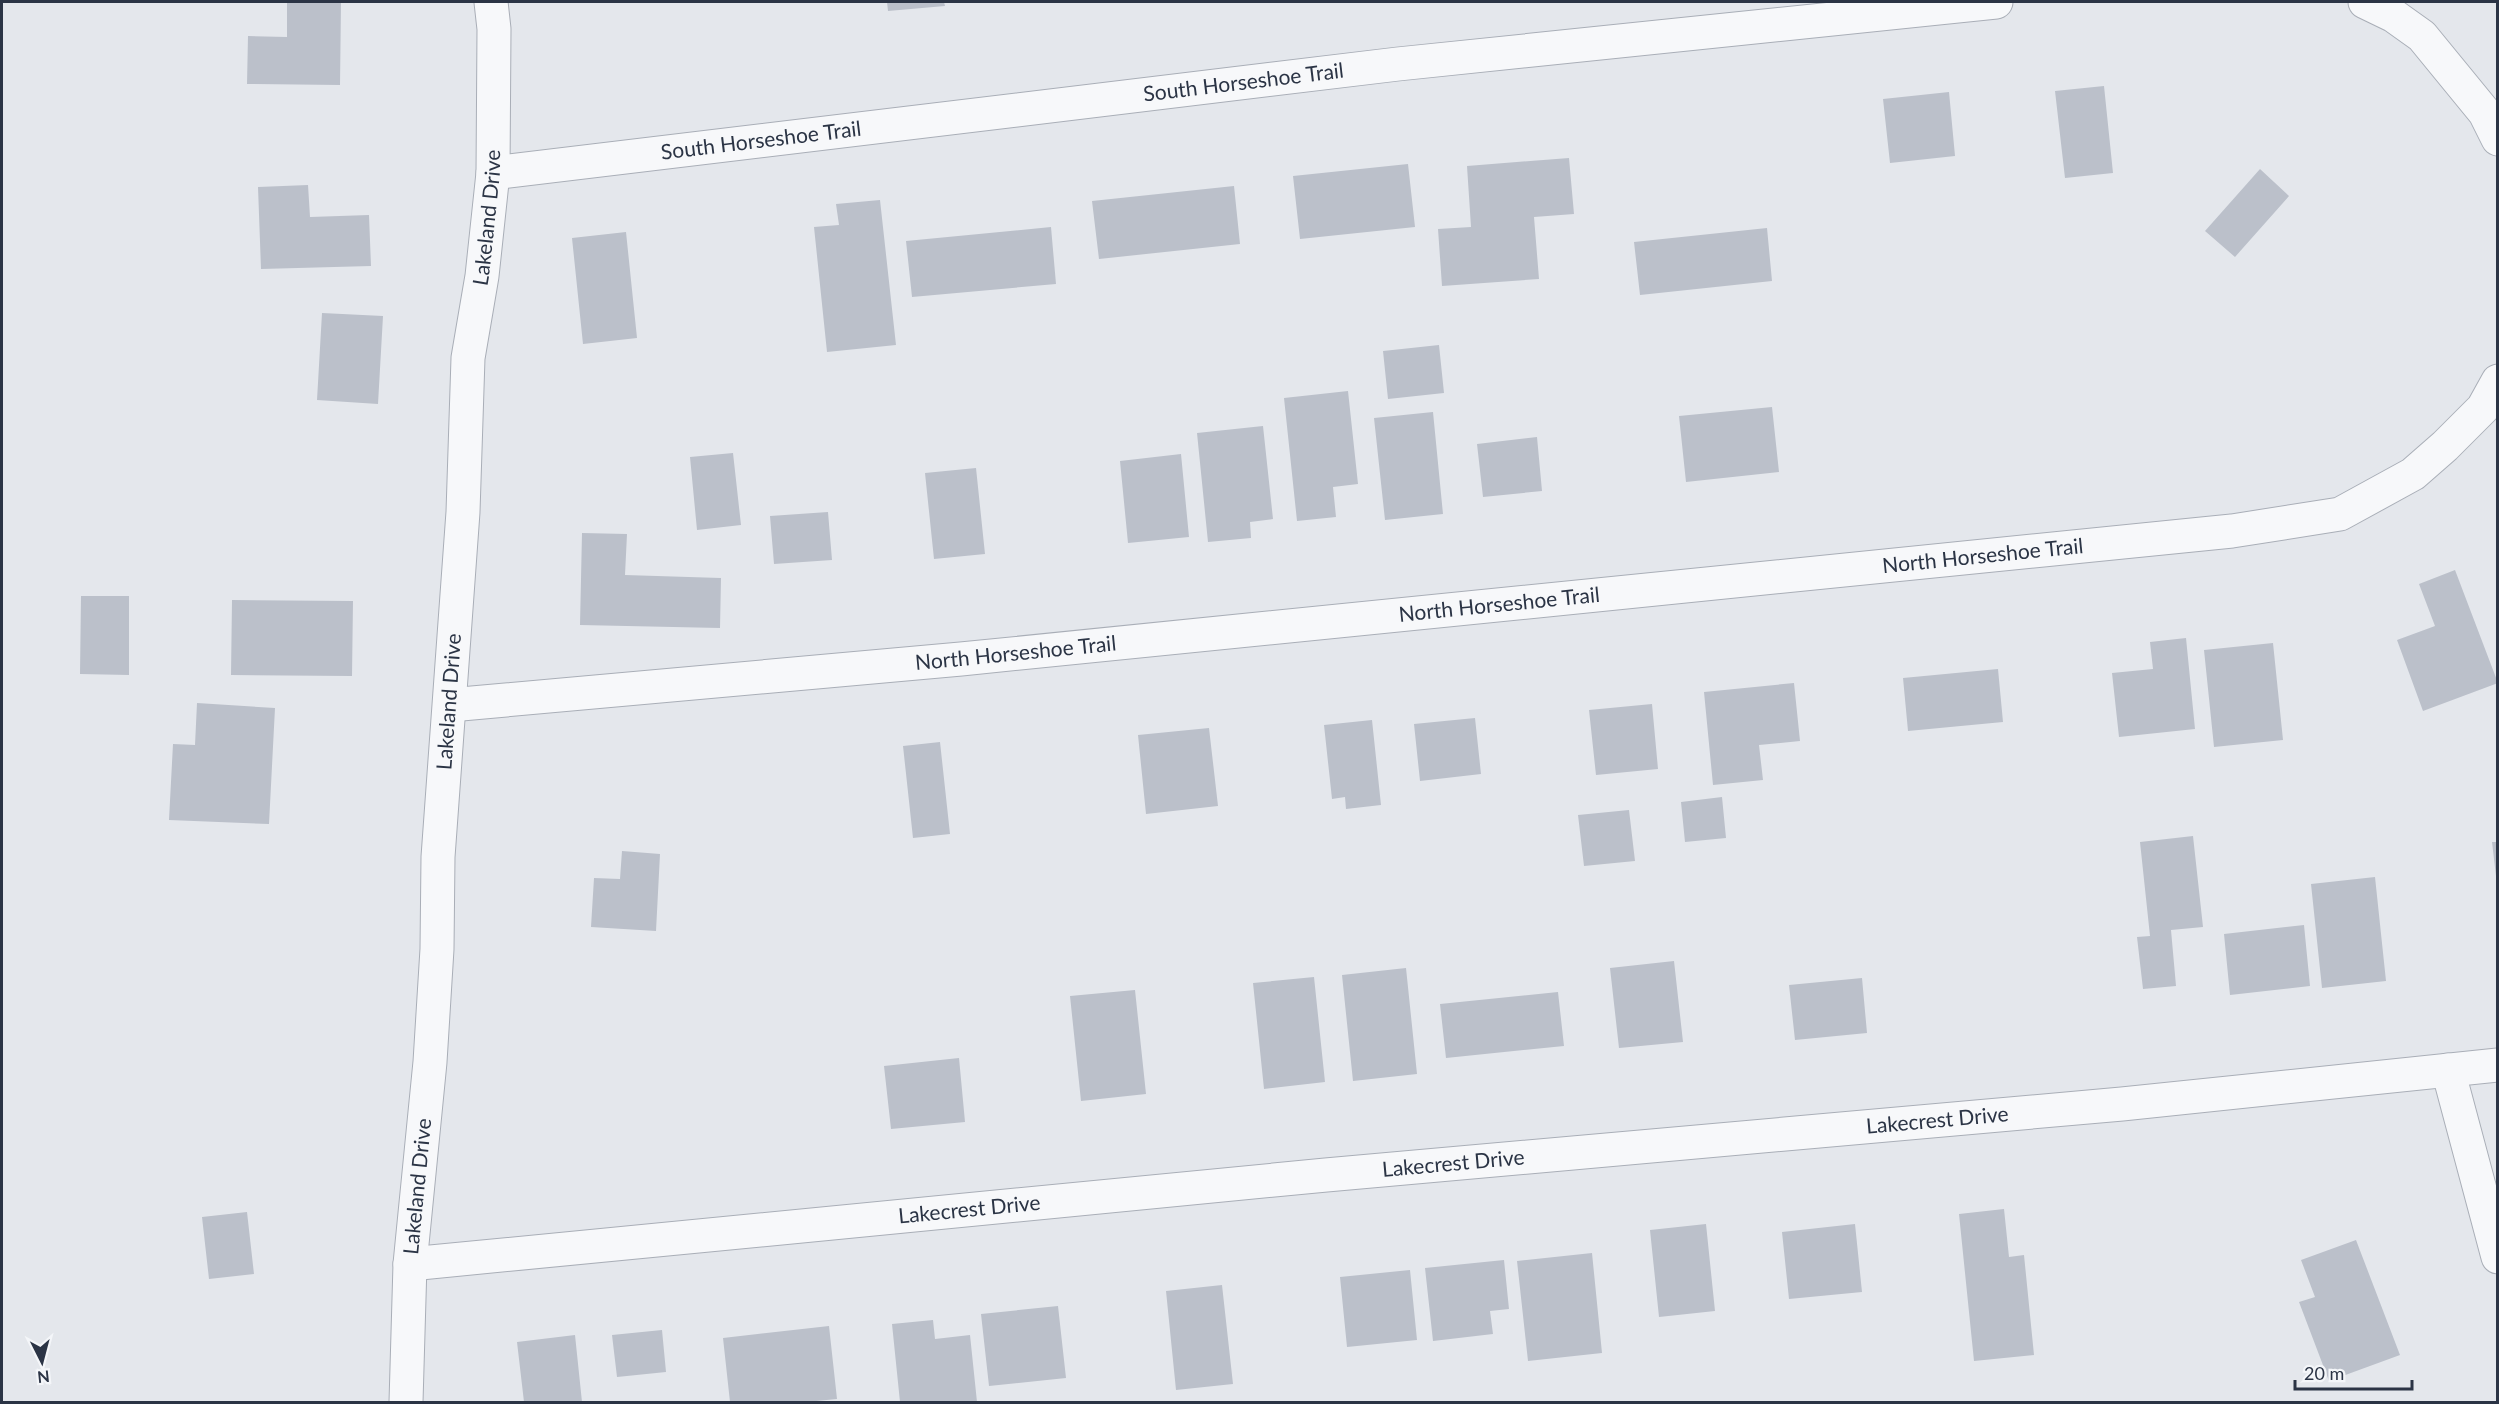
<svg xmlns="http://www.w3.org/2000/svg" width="2499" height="1404" font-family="Lato,sans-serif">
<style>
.building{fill:#bbc0ca}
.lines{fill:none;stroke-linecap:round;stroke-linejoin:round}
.minor-casing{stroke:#a9aeb7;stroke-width:35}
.minor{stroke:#f7f8fa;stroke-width:33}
.labels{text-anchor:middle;stroke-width:4.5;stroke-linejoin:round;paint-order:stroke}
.street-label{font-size:21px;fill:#2b3445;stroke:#f4f6f9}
</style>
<rect width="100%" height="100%" fill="#e4e7ec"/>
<path class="building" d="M287 2H341L340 85 247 84 248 36 287 37Z
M887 2H944L945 6 888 11Z
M2104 86 2113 173 2065 178 2055 91Z
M1949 92 1955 156 1890 163 1883 99Z
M1569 158 1574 214 1534 217 1539 279 1442 286 1438 229 1471 227 1467 166Z
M1408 164 1415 227 1300 239 1293 176Z
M2260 169 2289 196 2235 257 2205 231Z
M308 185 310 217 369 215 371 266 261 269 258 187Z
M1234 186 1240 244 1099 259 1092 201Z
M880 200 896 345 827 352 814 227 839 225 836 204Z
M1051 227 1056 284 912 297 906 241Z
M1767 228 1772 281 1640 295 1634 242Z
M626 232 637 338 583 344 572 238Z
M322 313 383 316 378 404 317 400Z
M1439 345 1444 393 1388 399 1383 351Z
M1348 391 1358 484 1333 487 1336 517 1297 521 1284 398Z
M1772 407 1779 472 1686 482 1679 416Z
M1433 412 1443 514 1385 520 1374 418Z
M1263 426 1273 519 1250 522 1251 538 1208 542 1197 433Z
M1537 437 1542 491 1483 497 1477 444Z
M733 453 741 525 697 530 690 457Z
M1181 454 1189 537 1128 543 1120 461Z
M976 468 985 554 934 559 925 473Z
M828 512 832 560 774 564 770 516Z
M582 533 627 534 625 575 721 578 720 628 580 625Z
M2455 570 2498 683 2423 711 2397 640 2435 626 2419 584Z
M81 596H129V675L80 674Z
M232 600 353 601 352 676 231 675Z
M2186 638 2195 729 2119 737 2112 673 2153 669 2150 642Z
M2273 643 2283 740 2214 747 2204 650Z
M1998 669 2003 722 1908 731 1903 678Z
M1794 683 1800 741 1759 745 1763 780 1713 785 1704 692Z
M197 703 275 708 269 824 169 820 173 744 195 745Z
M1652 704 1658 769 1596 775 1589 710Z
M1475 718 1481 774 1420 781 1414 724Z
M1372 720 1381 805 1346 809 1345 797 1332 799 1324 725Z
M1209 728 1218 806 1146 814 1138 735Z
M940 742 950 834 913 838 903 746Z
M1722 797 1726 838 1685 842 1681 802Z
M1629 810 1635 861 1584 866 1578 815Z
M2193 836 2203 927 2171 930 2176 986 2143 989 2137 937 2150 936 2140 842Z
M2492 842H2498V876H2496Z
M622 851 660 854 656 931 591 927 594 878 620 879Z
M2375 877 2386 981 2322 988 2311 884Z
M2304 925 2310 986 2230 995 2224 934Z
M1674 961 1683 1042 1619 1048 1610 968Z
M1406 968 1417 1074 1353 1081 1342 975Z
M1314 977 1325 1082 1264 1089 1253 983Z
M1862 978 1867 1033 1795 1040 1789 985Z
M1135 990 1146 1094 1081 1101 1070 996Z
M1558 992 1564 1046 1446 1058 1440 1004Z
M959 1058 965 1122 891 1129 884 1066Z
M2004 1209 2009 1257 2024 1255 2034 1355 1974 1361 1959 1214Z
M247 1212 254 1274 209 1279 202 1217Z
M1706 1224 1715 1311 1659 1317 1650 1230Z
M1855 1224 1862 1292 1789 1299 1782 1232Z
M2356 1240 2400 1355 2329 1381 2299 1302 2315 1297 2301 1260Z
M1592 1253 1602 1353 1528 1361 1517 1261Z
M1504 1260 1509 1309 1490 1311 1493 1334 1433 1341 1425 1268Z
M1410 1270 1417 1340 1347 1347 1340 1277Z
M1222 1285 1233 1384 1176 1390 1166 1291Z
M1058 1306 1066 1378 989 1386 981 1314Z
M933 1320 935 1339 970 1335 977 1402H900L892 1324Z
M829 1326 837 1399 806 1402H730L723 1338Z
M662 1330 666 1372 617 1377 612 1335Z
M575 1335 582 1402H524L517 1342Z"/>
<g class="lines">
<g class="minor-casing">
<g id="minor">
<path d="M2365 2 2394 16 2422 36 2485 113 2498 139"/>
<path id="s1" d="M493 173 1398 64 1996 2"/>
<path id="s2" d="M450 705 961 659 2232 531 2340 514 2413 474 2445 446 2483 408 2498 381"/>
<path d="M2448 1070 2498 1257"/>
<path id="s3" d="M410 1264 1326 1175 2122 1104 2498 1065"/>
<path id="s4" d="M406 1402 410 1264 430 1062 437 949 438 857 463 512 468 358 482 276 493 173 494 29 491 2"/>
</g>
</g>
<use href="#minor" class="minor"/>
</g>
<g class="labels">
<g class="street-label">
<text dy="7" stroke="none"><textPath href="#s1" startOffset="756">South Horseshoe Trail</textPath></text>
<text dy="7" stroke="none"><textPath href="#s1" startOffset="270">South Horseshoe Trail</textPath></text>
<text dy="7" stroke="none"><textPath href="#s4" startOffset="1188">Lakeland Drive</textPath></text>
<text dy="7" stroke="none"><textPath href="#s2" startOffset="1540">North Horseshoe Trail</textPath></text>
<text dy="7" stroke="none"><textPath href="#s2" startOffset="1054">North Horseshoe Trail</textPath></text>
<text dy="7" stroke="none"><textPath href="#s2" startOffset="568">North Horseshoe Trail</textPath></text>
<text dy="7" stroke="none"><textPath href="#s4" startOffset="702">Lakeland Drive</textPath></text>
<text dy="7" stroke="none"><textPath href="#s3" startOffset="1534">Lakecrest Drive</textPath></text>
<text dy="7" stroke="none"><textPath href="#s3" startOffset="1048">Lakecrest Drive</textPath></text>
<text dy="7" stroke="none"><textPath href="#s4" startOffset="216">Lakeland Drive</textPath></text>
<text dy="7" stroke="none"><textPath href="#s3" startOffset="562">Lakecrest Drive</textPath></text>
</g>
</g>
<rect width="2499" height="1404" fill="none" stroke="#2b3445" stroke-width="6"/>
<g transform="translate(42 1362) rotate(174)" stroke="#f4f6f9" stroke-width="4.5" paint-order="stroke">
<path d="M0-4.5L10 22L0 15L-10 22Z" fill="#2b3445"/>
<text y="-9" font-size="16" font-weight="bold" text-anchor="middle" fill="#2b3445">N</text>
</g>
<path d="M2295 1380v9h117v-9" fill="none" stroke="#2b3445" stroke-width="3"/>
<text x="2304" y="1380" font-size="18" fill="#2b3445" stroke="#f4f6f9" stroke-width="4.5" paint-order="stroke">20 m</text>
</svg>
